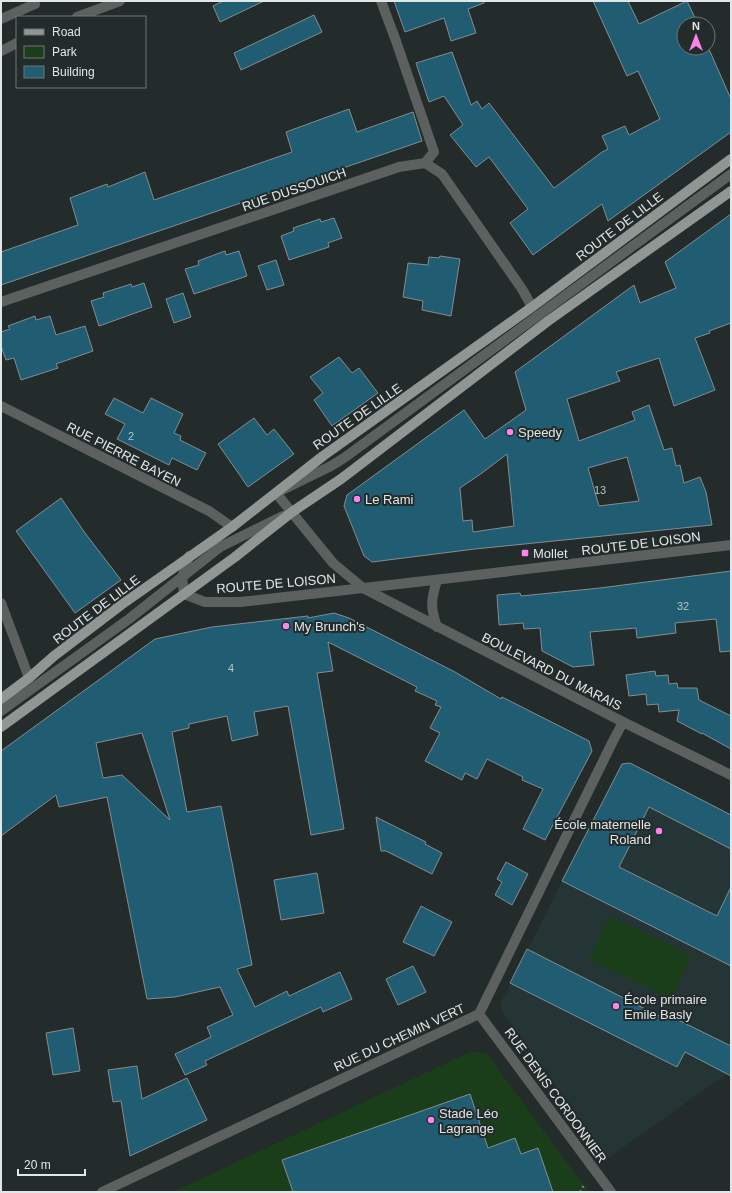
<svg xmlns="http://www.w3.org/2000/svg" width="732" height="1193" font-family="Helvetica,sans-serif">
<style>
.built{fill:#253535}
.green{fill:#1a3e1a}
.building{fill:#205d73;stroke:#848c90;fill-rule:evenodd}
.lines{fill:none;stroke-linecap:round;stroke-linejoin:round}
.path{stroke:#777e7e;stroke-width:2.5;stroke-dasharray:2 3;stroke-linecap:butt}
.minor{stroke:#5c605f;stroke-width:10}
.major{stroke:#8f9693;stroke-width:10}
.poi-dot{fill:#f987e9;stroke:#232b2b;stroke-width:1.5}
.labels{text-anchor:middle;stroke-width:4;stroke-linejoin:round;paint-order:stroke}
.number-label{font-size:11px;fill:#b1c4c9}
.street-label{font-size:13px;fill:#e1e6e6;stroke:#232b2b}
.poi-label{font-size:13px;fill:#e1e6e6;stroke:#232b2b;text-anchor:start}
</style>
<rect width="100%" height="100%" fill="#232b2b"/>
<path class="built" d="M630 763 731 815V1067L728 1073 608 1158 502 1011 501 1002 622 764Z"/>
<path class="green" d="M610 916 692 956 671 999 589 959Z
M472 1051 487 1054 589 1192H173Z"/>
<path class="building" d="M223 1H264L220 22 213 6Z
M394 1H484V3L468 9 476 33 451 41 444 18 405 32Z
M593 1H628L639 24 687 1 698 24H684V48L708 47 731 99V132L608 221 602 204 533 255 510 223 528 209 489 157 476 167 450 135 463 125 444 96 429 102 416 63 452 52 471 105 477 101 482 109 489 103 554 188 602 152 608 149 602 136 625 126 629 135 660 119 638 71 627 76Z
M314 15 322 32 241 70 234 53Z
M349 109 357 132 413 112 422 141 1 285V252L78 225 70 198 107 184 108 187 145 172 154 200 292 152 286 132Z
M731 214V323L709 331 710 333 695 338 715 390 674 406 659 358 616 372 620 381 567 399 579 441 635 420 632 412 649 405 664 450 672 448 676 466 680 465 684 483 700 477 706 492 712 525 475 549 372 562 364 556 344 506 347 495 464 410 485 439 526 410 515 372 634 285 640 303 676 288 665 262ZM507 454 514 526 473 532 472 520 463 521 460 488 482 473ZM627 457 639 501 599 506 588 468Z
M334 218 342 238 328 243 329 247 289 260 281 236 294 231 293 228 320 219 321 222Z
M225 251 226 255 239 251 247 276 194 294 185 269 199 265 198 261Z
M440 256 460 259 451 316 422 310 423 301 403 297 408 263 428 265 429 257 439 258Z
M276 260 284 285 267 290 258 266Z
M144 283 152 307 99 326 91 301 104 297 103 293 131 284 132 287Z
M183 293 191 317 174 323 166 299Z
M35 316 36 320 50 316 56 335 85 326 93 351 56 364 58 368 21 380 14 358 6 360 1 346V332L10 329 8 326Z
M339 357 352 373 359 368 378 393 332 426 314 400 323 393 310 377Z
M114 398 143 413 151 398 183 414 174 433 181 436 180 440 206 453 197 470 172 458 169 465 117 439 125 424 105 414Z
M254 418 267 435 274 429 294 454 248 487 218 444Z
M61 498 85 533 121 580 75 613 16 531Z
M731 571V651L720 652 716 619 675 623 676 633 637 638 636 628 590 632 594 665 573 667 542 651 540 628 524 629 523 623 499 625 497 595 520 593 521 596 600 588Z
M334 613 349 618 455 672 501 699 502 697 589 741 592 751 545 840 523 829 543 789 522 780 523 777 487 759 477 779 465 773 462 780 425 761 440 733 430 728 441 707 435 705 437 701 415 691 417 687 328 642 333 671 317 673 344 829 311 835 288 706 254 712 258 735 232 741 227 716 189 724V728L172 732 187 812 221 806 252 965 237 969 255 1007 287 991 289 996 340 972 352 999 323 1012 321 1007 267 1032 205 1061 207 1065 185 1075 175 1054 211 1037 207 1027 233 1015 220 987 175 997 147 999 107 797 59 807 56 795 1 836V751L155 639 212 627 308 616V618ZM142 733 170 820 122 775 103 778 96 743Z
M655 671 656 676 668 675 669 684 677 683 678 688H697L699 700 731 716V749L702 733V734L677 721 679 710 659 712 658 704 647 705 646 694 629 696 626 675Z
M630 763 731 815V849L649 807 619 867 717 916 731 887V966L562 881 622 764Z
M376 817 426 842 425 844 442 853 432 874 386 851H381Z
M506 862 528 874 512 905 495 895 502 882 497 879Z
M317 873 324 913 281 920 274 880Z
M421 906 452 922 434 956 403 942Z
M527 949 665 1019 668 1015 731 1046V1076L685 1052 677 1067 510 983Z
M413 966 426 992 398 1005 386 979Z
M73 1028 80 1071 53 1075 46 1033Z
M137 1066 142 1099 187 1078 207 1120 130 1156 121 1101 113 1102 108 1070Z
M470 1094 488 1148 515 1138 521 1154 538 1148 553 1192H293L282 1160Z"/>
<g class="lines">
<path class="path" d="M580 1192 584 1185"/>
<path class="minor" d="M381 1 396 41 434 152 425 163
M77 17 120 1
M1 19 35 4 34 1
M1 51 17 43
M731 174 344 458 331 466 276 493 333 563 363 588 623 722 731 775
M1 302 399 167 425 163 442 174 522 289 532 307
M1 406 209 511 232 527
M189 556 182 577 184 594 205 602H240L460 577 731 545
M437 580C431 600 430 607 437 627
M1 603 29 678
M1 711 129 619 220 547 283 516
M479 1014 611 1192
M102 1192 479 1014 611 745 623 722"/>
<path class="major" d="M1 699 29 678 54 656 121 605 232 527 323 456 532 307 731 159
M1 727 235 557 292 512 341 479 548 321 731 191"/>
</g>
<g class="poi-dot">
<circle cx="510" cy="432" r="4"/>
<circle cx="357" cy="499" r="4"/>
<rect x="521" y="549" width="8" height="8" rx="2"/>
<circle cx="286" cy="626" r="4"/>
<circle cx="659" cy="831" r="4"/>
<circle cx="616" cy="1006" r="4"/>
<circle cx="431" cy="1120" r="4"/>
</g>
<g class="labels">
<g class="number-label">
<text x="131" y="440">2</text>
<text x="600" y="494">13</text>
<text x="683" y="610">32</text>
<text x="231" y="672">4</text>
</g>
<g class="street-label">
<text transform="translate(294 189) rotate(-19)" y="5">RUE DUSSOUICH</text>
<text transform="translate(619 226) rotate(-37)" y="5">ROUTE DE LILLE</text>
<text transform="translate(357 416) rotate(-35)" y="5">ROUTE DE LILLE</text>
<text transform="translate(124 454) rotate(27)" y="5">RUE PIERRE BAYEN</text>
<text transform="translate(641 543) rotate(-7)" y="5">ROUTE DE LOISON</text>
<text transform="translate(276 583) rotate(-5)" y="5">ROUTE DE LOISON</text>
<text transform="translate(96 609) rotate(-37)" y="5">ROUTE DE LILLE</text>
<text transform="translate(552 671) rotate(27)" y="5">BOULEVARD DU MARAIS</text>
<text transform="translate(399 1037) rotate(-25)" y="5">RUE DU CHEMIN VERT</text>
<text transform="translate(556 1095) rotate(54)" y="5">RUE DENIS CORDONNIER</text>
</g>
<g class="poi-label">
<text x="518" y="437">Speedy</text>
<text x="365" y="504">Le Rami</text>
<text x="533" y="558">Mollet</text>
<text x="294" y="631">My Brunch's</text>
<text x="651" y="829" text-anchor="end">École maternelle<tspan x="651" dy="15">Roland</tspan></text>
<text x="624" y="1004">École primaire<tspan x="624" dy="15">Emile Basly</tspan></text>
<text x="439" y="1118">Stade Léo<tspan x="439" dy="15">Lagrange</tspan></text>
</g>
</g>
<rect width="732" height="1193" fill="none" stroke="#e1e6e6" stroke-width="4"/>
<rect x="16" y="16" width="130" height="72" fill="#232b2b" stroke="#6f7676"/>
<rect x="24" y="29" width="20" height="6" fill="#8f9693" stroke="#6f7676"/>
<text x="52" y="36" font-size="12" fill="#e1e6e6">Road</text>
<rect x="24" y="46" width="20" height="12" fill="#1a3e1a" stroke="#6f7676"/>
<text x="52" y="56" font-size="12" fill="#e1e6e6">Park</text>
<rect x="24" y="66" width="20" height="12" fill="#205d73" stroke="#6f7676"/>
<text x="52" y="76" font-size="12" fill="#e1e6e6">Building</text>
<g transform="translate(696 36)"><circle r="19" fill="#232b2b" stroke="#6f7676"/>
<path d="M0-3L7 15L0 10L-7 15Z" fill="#f987e9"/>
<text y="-6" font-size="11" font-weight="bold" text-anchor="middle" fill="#e1e6e6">N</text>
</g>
<path d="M18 1169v6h67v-6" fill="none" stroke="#e1e6e6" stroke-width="2"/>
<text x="24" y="1169" font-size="12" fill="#e1e6e6" stroke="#232b2b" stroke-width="3" paint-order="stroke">20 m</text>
</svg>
